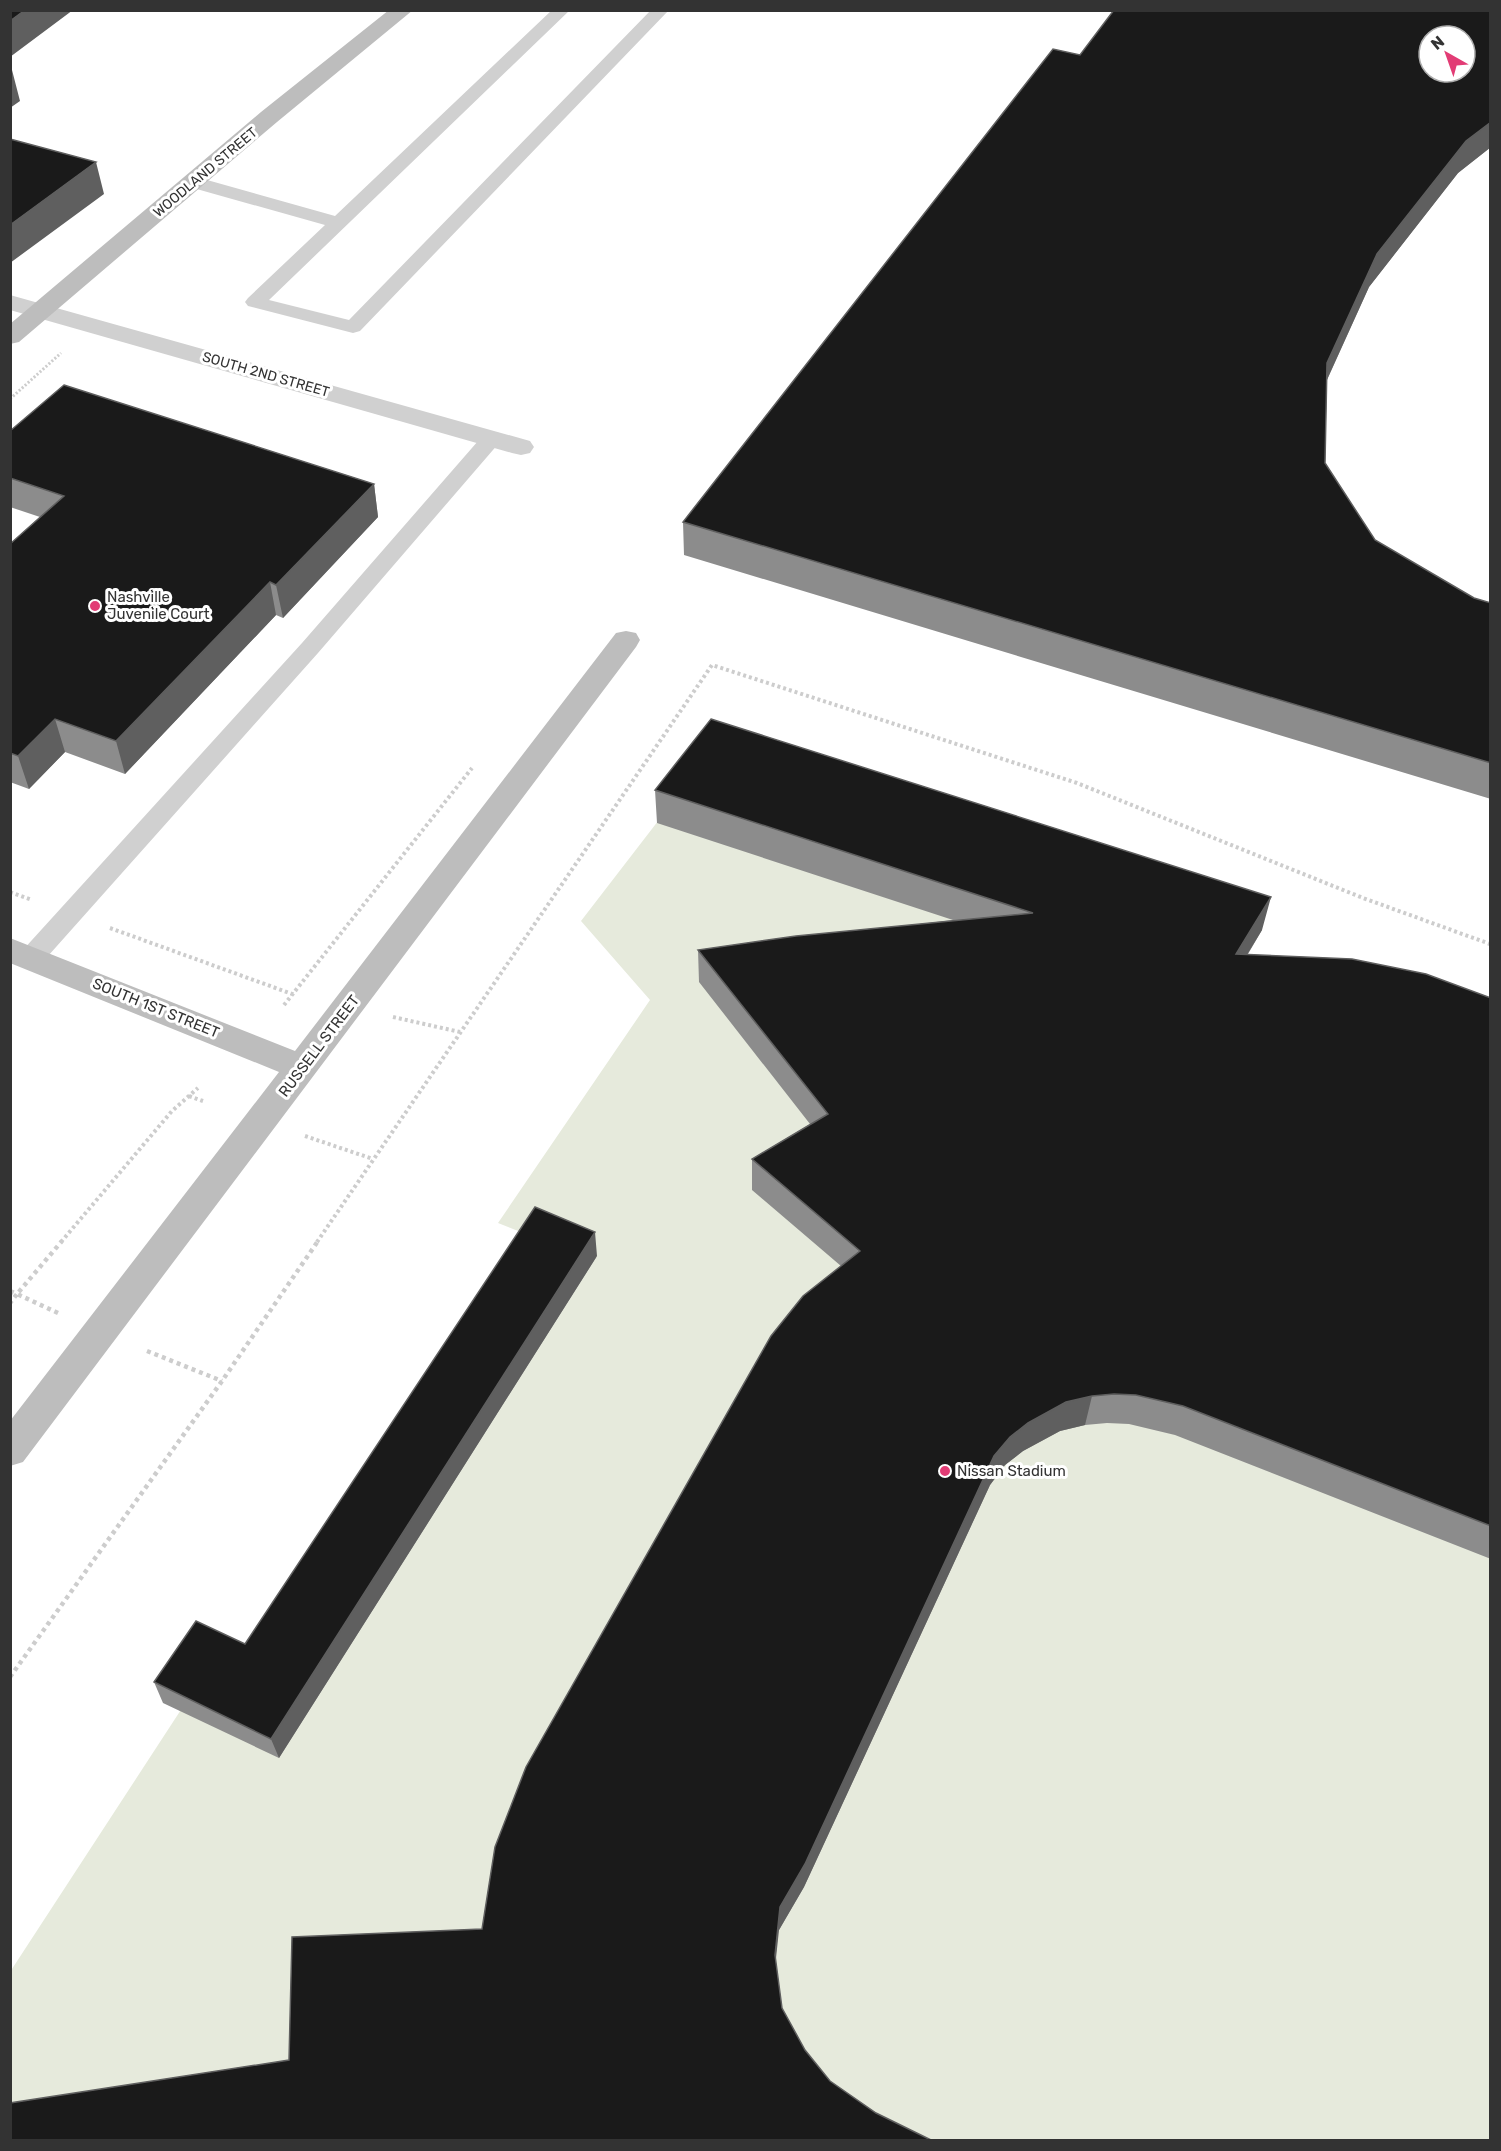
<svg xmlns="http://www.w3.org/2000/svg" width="1501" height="2151" font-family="Rubik,sans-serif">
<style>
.green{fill:#e6eadc}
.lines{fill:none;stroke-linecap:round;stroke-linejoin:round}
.path-far2{stroke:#cdcdcd;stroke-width:3;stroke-dasharray:2 2;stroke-linecap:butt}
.path-far1{stroke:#cdcdcd;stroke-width:4;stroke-dasharray:3 3;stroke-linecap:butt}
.path{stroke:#cdcdcd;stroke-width:4.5;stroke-dasharray:4 4;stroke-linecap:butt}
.lane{fill:#d0d0d0;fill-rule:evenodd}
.street{fill:#d0d0d0;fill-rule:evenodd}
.secondary{fill:#bdbdbd;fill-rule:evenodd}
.wall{fill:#8c8c8c}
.shaded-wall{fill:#5f5f5f}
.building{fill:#1a1a1a;stroke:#5f5f5f;stroke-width:1.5;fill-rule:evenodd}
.poi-dot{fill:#e23c75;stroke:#fff;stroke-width:2}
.labels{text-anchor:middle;stroke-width:6;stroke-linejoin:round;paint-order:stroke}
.far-street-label{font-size:14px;fill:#333;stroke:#fff}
.poi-label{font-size:15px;fill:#333;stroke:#fff;text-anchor:start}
.street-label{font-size:15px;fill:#333;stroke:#fff}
</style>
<rect width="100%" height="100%" fill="#fff"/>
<path class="green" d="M712 751 1262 930 1225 991 1490 1034V2140H11L10 1972 188 1699 236 1724 546 1242 498 1223 650 1000 581 921Z"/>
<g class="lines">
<path class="path-far2" d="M10 399 61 353"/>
<path class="path-far1" d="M10 892 32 900
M110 928 295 995
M284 1005 472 768
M393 1017 460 1032
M189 1096 203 1101
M305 1136 373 1159
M61 1242 172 1111 198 1088
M317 1242 712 665 1077 783 1363 898 1490 944"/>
<path class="path" d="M10 1291 17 1294 10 1303
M58 1313 17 1294 62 1241
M147 1351 222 1381
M10 1677 222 1381 318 1241"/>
<path class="lane" d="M552 10H570L269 300 349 320 651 10H669L360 331 353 333 248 306 245 302 248 298 325 225 186 186 184 182 186 178H200L335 216Z
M492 432 499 433 503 438 499 443 318 653 40 965 31 968 22 965 18 958 22 951 302 643 485 433Z"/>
<path class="street" d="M10 295 530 441 534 447 530 453 521 455 512 453 10 310Z"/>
<path class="secondary" d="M389 10H413L277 122 19 342 10 344V324L261 112Z
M626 631 636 633 640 640 636 647 23 1462 10 1466V1421L279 1072 10 963V938L295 1051 616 633Z"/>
</g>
<path class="wall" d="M1491 10V147L1458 173 1369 287 1327 380 1325 463 1375 540 1474 598 1491 603V799L684 555 683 522 1080 55Z
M10 431 374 484 378 517 283 618 276 615 125 774 65 752 29 789 10 782V544L40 517 10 507Z
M655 790 1262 930 1248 954 1491 998V1559L1175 1435 1129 1424 1107 1423 1085 1425 1060 1431 1023 1451 1005 1465 990 1485 804 1887 779 1930 289 2060 482 1929 841 1266 752 1190V1159L810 1124 699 982 698 950 953 920 657 823Z
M597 1256 279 1758 163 1703 154 1682 245 1644Z"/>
<path class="shaded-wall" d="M25 10H73L10 57V21Z
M12 70 20 101 10 108V71Z
M1491 122V147L1458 173 1369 287 1320 395 1327 363 1377 254 1466 141Z
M96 162 104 194 10 263V225Z
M374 484 378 517 283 618 276 585Z
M270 582 276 615 125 774 116 741Z
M55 719 65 752 29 789 18 756Z
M1271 897 1262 930 1228 986 1236 954Z
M595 1232 597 1256 279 1758 271 1739Z
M1092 1396 1085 1425 1060 1431 1023 1451 1005 1465 990 1485 804 1887 779 1930 774 1977 775 1955 780 1907 994 1456 1010 1437 1028 1423 1066 1402Z"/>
<path class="building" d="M10 10H25L10 21Z
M1114 10H1491V122L1466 141 1377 254 1327 363 1325 463 1375 540 1474 598 1491 603V763L683 522 1053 49 1080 55ZM1429 36H1465V72H1429Z
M10 139 96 162 10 225Z
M64 385 374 484 276 585 270 582 116 741 55 719 18 756 10 753V544L64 496 10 478V431Z
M711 719 1271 897 1236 954 1352 959 1426 974 1491 998V1526L1183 1406 1136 1395 1114 1394 1092 1396 1066 1402 1028 1423 1010 1437 994 1456 805 1864 780 1907 775 1955 782 2008 805 2050 830 2081 876 2113 931 2140H10V2103L289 2060 292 1937 482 1929 495 1847 526 1767 771 1336 803 1296 860 1251 752 1159 828 1114 698 950 796 936 1033 913 655 790Z
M535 1207 595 1232 271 1739 154 1682 196 1621 245 1644Z"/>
<g class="poi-dot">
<circle cx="95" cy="606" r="6"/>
<circle cx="945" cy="1471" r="6"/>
</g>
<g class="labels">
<g class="far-street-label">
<text transform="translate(205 172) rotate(-40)" y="5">WOODLAND STREET</text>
<text transform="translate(266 374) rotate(16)" y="5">SOUTH 2ND STREET</text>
</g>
<g class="poi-label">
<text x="107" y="602">Nashville<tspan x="107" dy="17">Juvenile Court</tspan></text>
<text x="957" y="1476">Nissan Stadium</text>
</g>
<g class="street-label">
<text transform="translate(156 1008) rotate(22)" y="5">SOUTH 1ST STREET</text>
<text transform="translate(319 1046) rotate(-53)" y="5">RUSSELL STREET</text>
</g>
</g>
<rect width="1501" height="2151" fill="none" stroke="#333333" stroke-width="24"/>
<g transform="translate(1447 54) rotate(320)"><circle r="28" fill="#ffffff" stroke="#adadad" stroke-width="1.5"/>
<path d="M0-4.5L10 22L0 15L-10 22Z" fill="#e23c75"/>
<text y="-9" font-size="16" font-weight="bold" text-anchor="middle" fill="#333333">N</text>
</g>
</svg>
